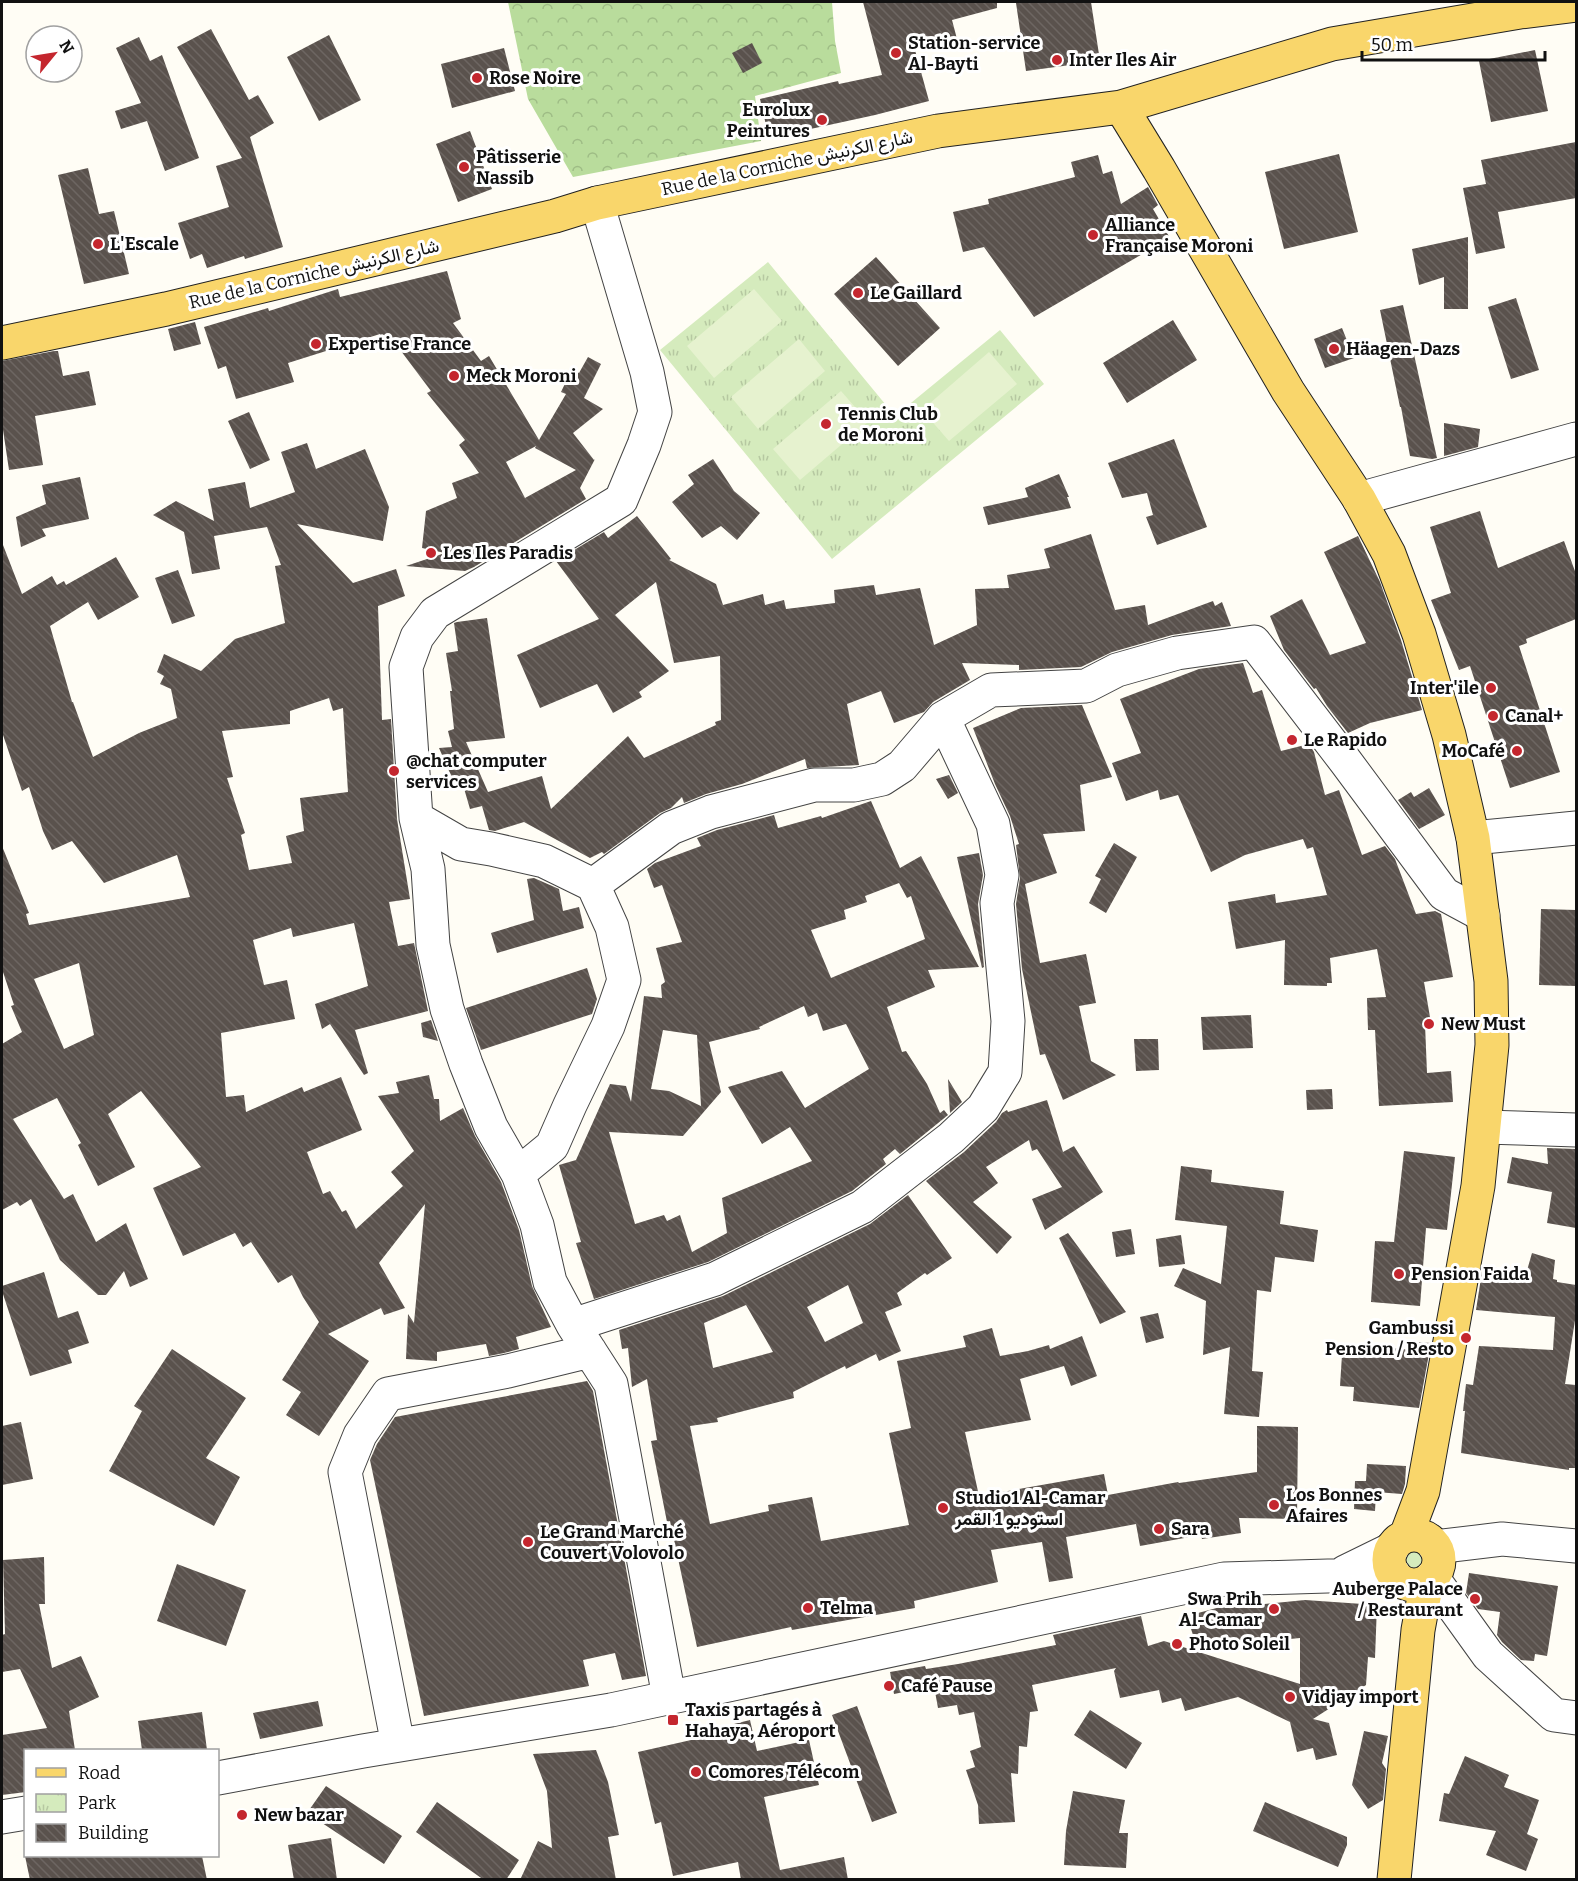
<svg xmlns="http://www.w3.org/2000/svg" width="1578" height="1881" font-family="Bitter,Vazirmatn,serif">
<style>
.grass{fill:#d5ebbd}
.forest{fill:url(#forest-crowns)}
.park{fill:url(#park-tufts)}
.pitch{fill:#e6f2cf}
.building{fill:url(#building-back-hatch);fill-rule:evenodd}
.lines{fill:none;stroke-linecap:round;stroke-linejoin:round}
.minor-casing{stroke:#444;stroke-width:35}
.major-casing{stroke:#222;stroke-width:35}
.minor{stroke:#fff;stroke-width:33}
.major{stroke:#f9d66b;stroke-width:33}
.poi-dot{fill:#c4262e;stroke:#fff;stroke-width:2}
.labels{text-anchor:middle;stroke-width:6;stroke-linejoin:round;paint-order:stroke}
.poi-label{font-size:18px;font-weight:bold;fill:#111;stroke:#fff;text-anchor:start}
.street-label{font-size:18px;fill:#111;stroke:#fff}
</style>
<defs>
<pattern id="forest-crowns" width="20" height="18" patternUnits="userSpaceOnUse" patternTransform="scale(1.5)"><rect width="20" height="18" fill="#b9dc9c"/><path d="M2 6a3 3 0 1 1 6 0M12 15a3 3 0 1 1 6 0" fill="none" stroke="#9ebc85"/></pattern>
<pattern id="park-tufts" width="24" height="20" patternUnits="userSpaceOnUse" patternTransform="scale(1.5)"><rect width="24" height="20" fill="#d5ebbd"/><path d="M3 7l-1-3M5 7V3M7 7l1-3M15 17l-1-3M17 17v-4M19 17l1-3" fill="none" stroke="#b6c8a1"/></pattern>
<pattern id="building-back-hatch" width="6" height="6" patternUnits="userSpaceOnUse" patternTransform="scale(1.5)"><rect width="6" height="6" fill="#5a524d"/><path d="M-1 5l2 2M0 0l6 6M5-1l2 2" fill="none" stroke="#6d6662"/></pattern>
</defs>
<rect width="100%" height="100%" fill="#fffdf5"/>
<path class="grass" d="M1416 1540 1434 1556 1412 1578 1406 1577 1399 1548Z"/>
<path class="forest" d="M508 2H832L835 41 841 73 755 96 761 141 573 177 528 99Z"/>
<path class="park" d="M768 262 895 416 1000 330 1044 384 832 559 660 350Z"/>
<path class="pitch" d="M754 289 782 321 714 378 687 346Z
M799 339 825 371 758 429 731 397Z
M989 352 1017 384 949 441 922 410Z
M841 391 868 422 800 480 773 449Z"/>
<path class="building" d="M863 2H997V8L952 20 957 39 915 50 929 101 875 115 769 138 760 99 838 81 839 84 882 75Z
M1030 2H1091L1100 61 1026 71 1016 3Z
M211 29 249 100 258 95 274 123 250 137 283 247 245 259 244 256 207 268 202 254 190 259 178 223 229 207 216 166 242 158 177 47Z
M329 35 361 100 319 121 287 57Z
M139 37 150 61 162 55 199 158 165 171 147 121 121 129 115 111 141 103 116 48Z
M752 43 762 63 743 73 732 53Z
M504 48 515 91 452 108 441 64Z
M1535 50 1548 111 1491 122 1479 61Z
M470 131 492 189 458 202 436 144Z
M1576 142V198L1498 212 1505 248 1476 254 1463 188 1486 184 1481 160Z
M1339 154 1358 232 1284 249 1265 172Z
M1098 155 1103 174 1112 171 1121 204 1148 187 1158 205 1153 209 1170 238 1034 317 984 247 963 252 953 212 989 204 988 199 1075 177 1071 162Z
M88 168 99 214 114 211 129 274 84 284 58 175Z
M1468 237V309H1444V277L1419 285 1412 249Z
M876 257 940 328 898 366 834 294Z
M447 271 461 319 453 323 481 361 489 356 539 440 566 394 561 392 572 369 579 373 588 357 601 364 584 398 603 409 573 433 594 460 595 459 580 488 586 499 474 567 465 571 406 566 445 553 422 548 426 511 457 498 452 483 479 473 459 445 465 440 427 393 431 391 395 343 384 346 380 334 288 363 294 382 236 399 226 366 218 369 204 327 268 308 269 311 338 289 340 297ZM536 446 535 448 576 470 525 498 506 462Z
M1516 298 1539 370 1511 379 1488 307Z
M1403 305 1437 458 1432 459 1410 456 1401 407H1400L1380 310Z
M1173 320 1197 360 1127 403 1103 363Z
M195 322 201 344 174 351 168 329Z
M1342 328 1354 358 1325 368 1314 339Z
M54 351H58L63 376 89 371 96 405 35 416 43 465 9 470 2 423V361Z
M249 412 270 460 250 469 228 421Z
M1444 423 1480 429 1478 447 1444 456Z
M1174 439 1207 527 1157 545 1146 517 1153 515 1147 493 1122 498 1108 463Z
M307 443 316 469 365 449 389 507 383 541 297 524 353 583 396 569 405 596 378 606 382 720 391 719 397 819 410 899 389 902 398 946 414 943 428 1011 355 1030 368 1073 364 1075 330 1024 322 1029 315 1004 368 986 354 923 293 937 291 928 253 940 264 985 287 980 295 1019 221 1033 226 1097 244 1095 246 1112 302 1087 304 1092 341 1077 362 1130 307 1152 323 1194 330 1191 342 1212 346 1210 356 1229 403 1186 391 1172 414 1151 378 1096 399 1093 396 1082 429 1075 434 1099H439L440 1121 463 1108 475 1136 501 1182 519 1230 532 1286 551 1327 516 1337 519 1349 504 1353 489 1356 486 1344 437 1352V1361L406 1359 408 1314 414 1323 425 1204 379 1263 405 1308 384 1315 381 1308 328 1334 369 1361 319 1436 286 1415 301 1392 282 1380 319 1322 303 1297 292 1275 278 1283 251 1242 243 1247 235 1233 183 1256 153 1188 201 1167 141 1091 108 1114 135 1167 98 1186 78 1145 81 1143 57 1098 13 1119 64 1199 73 1194 96 1242 126 1223 148 1279 130 1287 124 1271 106 1295H98L60 1260 31 1199 20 1206 17 1202 2 1210V1044L22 1032 11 1006 14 1005 2 969V846L29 913 26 914 29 925 190 897 177 855 104 883 72 841 52 850 43 831 29 787 22 791 2 732V546L3 545 22 594 52 576 57 585 64 581 66 585 116 557 139 597 98 620 88 602 50 626 72 702H73L93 757 139 733 177 718 171 689 160 684 164 676 157 672 164 654 201 671 235 639 285 623 275 566 281 565 267 527 214 536 220 569 192 574 184 532 153 515 176 501 214 521 208 489 245 482 250 508 295 492 281 452ZM329 698 333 711 343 708 348 792 300 798 304 831 286 836 292 863 249 870 241 835 245 833 227 778 233 777 222 731 290 724V711ZM79 963 94 1035 64 1049 34 979Z
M713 459 734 491 760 513 737 540 721 526 702 538 672 502 694 484 688 475Z
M1059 474 1069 497H1067L1071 508 988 525 983 507 1028 497 1025 488Z
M80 477 89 519 42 529 46 536 21 547 16 517 46 504 42 485Z
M1480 511 1498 568 1564 541 1576 574V619L1526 639 1527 643 1519 646 1560 772 1510 788 1470 666 1459 670 1431 600 1451 593 1430 527Z
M637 516 671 559 669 560 716 584 723 605 763 594 765 605 784 600 786 609 835 603 834 590 874 585 876 595 920 588 934 645 977 625 975 589 1009 588 1007 575 1050 568 1044 549 1091 534 1115 610 1145 605 1148 625 1213 601 1215 606 1222 602 1231 626 1172 635 1112 652 1081 667 1019 670V665L962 663 970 680 933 702 924 712 894 723 881 691 847 704 859 765 807 768 805 759 742 784 706 794 684 803 682 797 671 808 660 813 604 854 602 852 590 858 524 822 495 831 489 830 482 806 470 809 461 778 453 780 439 748 452 747 448 731 454 729 450 691H452L446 653 458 651 454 623 457 622 487 618 505 738 466 742 488 792 542 776 551 809 628 736 644 758 716 725 715 722 721 720 720 656 674 663 656 582 615 615 669 671 639 692 642 697 613 713 597 684 540 708 517 655 599 619 556 561 604 532 608 538Z
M1358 536 1380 582 1401 640 1422 710 1370 723 1348 733 1327 706 1316 688 1314 689 1284 650 1270 616 1302 599 1330 655 1366 643 1324 552Z
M178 570 195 616 172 624 155 578Z
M1243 663 1253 693 1262 690 1281 751 1309 744 1314 752 1325 795 1339 790 1362 855 1385 846 1395 859 1416 914 1435 911 1441 914 1453 977 1424 982 1431 1023 1425 1024 1427 1073 1451 1071 1453 1102 1379 1106 1375 1030H1368L1367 998 1386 997 1377 949 1330 958 1332 983H1327V986L1284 985 1285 940 1236 949 1228 902 1275 894 1276 903 1327 895 1313 847 1307 849 1303 839 1245 855 1211 872 1178 795 1160 800 1158 790 1126 801 1112 763 1141 753 1120 699 1199 669Z
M1082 705 1112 777 1080 785 1085 831 1043 834 1057 873 1025 884 1040 963 1086 954 1096 1003 1079 1006 1091 1061 1116 1075 1063 1100 1045 1054 1040 1055 1022 969 1016 904 1020 878 1016 845 1019 844 1010 816 995 784 973 728 1021 708Z
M949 775 958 793 948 799 936 779Z
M1429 788 1445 815 1419 829 1398 800 1411 792 1414 797Z
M871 801 900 868 921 856 979 967 928 970 935 987 887 1007 902 1052 906 1051 927 1084 940 1113 944 1110 948 1115 900 1154 895 1149 883 1159 886 1164 852 1191 708 1262 594 1299 576 1243 581 1242 559 1165 576 1160 610 1084 626 1086 631 1102 644 996 662 998 661 985 665 982 656 948 682 942 662 885 654 888 647 869 655 863 701 846 697 838 717 830 774 815 778 828 821 816 822 818ZM899 883 907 898 911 896 925 939 831 978 811 930 846 919 844 910 867 902 865 896ZM804 1006 808 1017 817 1013 823 1031 846 1024 869 1069 805 1108 782 1071 728 1087 762 1144 790 1127 812 1161 722 1198 727 1233 692 1252 680 1215 667 1221 664 1215 635 1224 609 1132 683 1136 721 1092 709 1042 760 1029 759 1027ZM663 1030 697 1035 701 1106 669 1091 651 1089Z
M1114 843 1137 857 1106 913 1089 903 1101 879 1095 876Z
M979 853 983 875 978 904 984 967 982 968 957 857Z
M534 878 559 889 563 911 579 907 584 928 497 953 491 933 534 920 527 879Z
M1541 909 1576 910V986L1539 985Z
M587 968 597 999 592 1014 481 1050 466 1008Z
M1251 1015 1253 1048 1203 1050 1201 1017Z
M431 1020 438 1041 423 1037 421 1023Z
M1134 1039H1158L1159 1070 1136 1071Z
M948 1079 962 1102 950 1113Z
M1332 1089 1333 1109 1307 1110 1306 1090Z
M1047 1100 1063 1152 1074 1146 1103 1192 1045 1230 1032 1199 1062 1187 1037 1149 1032 1151 1029 1140 986 1167 998 1183 973 1202 1012 1237 997 1254 926 1181 964 1152 996 1122 1002 1113 1007 1110 1008 1112Z
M1547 1148 1576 1149V1228L1547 1223 1552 1192 1507 1183 1512 1157 1548 1164Z
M1404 1151 1455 1157 1447 1230 1426 1228 1420 1306 1371 1302 1375 1241 1394 1242Z
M1181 1166 1212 1170 1211 1182 1284 1191 1280 1224 1318 1230 1314 1262 1275 1257 1271 1292 1257 1290 1252 1371 1263 1372 1259 1417 1224 1414 1230 1347 1203 1355 1206 1301 1174 1286 1183 1268 1221 1284 1227 1226 1175 1220Z
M908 1195 952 1258 927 1275 925 1273 897 1293 902 1305 885 1312 901 1351 879 1361 876 1354 846 1369 845 1366 793 1392 794 1398 717 1418 718 1422 690 1426 710 1524 769 1511 768 1505 812 1497 821 1541 909 1525 889 1433 911 1428 897 1361 966 1347 963 1336 992 1328 1000 1356 1028 1351 1049 1345 1050 1349 1082 1336 1097 1376 1071 1386 1064 1366 1020 1379 1031 1420 965 1432 979 1496 1104 1474 1108 1495 1178 1482 1179 1483 1257 1472V1426L1298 1427 1297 1519 1239 1518 1241 1533 1202 1539 1201 1535 1140 1546 1136 1524 1066 1537 1073 1578 1049 1582 1042 1542 991 1550 998 1582 914 1601 915 1608 792 1630 791 1627 697 1647 670 1521 667 1522 651 1441 657 1440 647 1379 632 1387 628 1348 622 1349 619 1330 723 1296 870 1224ZM848 1285 863 1323 825 1342 807 1307ZM746 1305 773 1352 713 1368 704 1323Z
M1131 1229 1135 1254 1116 1257 1112 1232Z
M1068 1233 1126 1312 1100 1324 1059 1238Z
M1181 1235 1185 1264 1159 1267 1156 1239Z
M1532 1253 1555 1260 1553 1279 1557 1280V1282L1576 1285V1314L1565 1384 1576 1385V1468H1569V1470L1461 1453 1465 1411H1463L1466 1384 1473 1385 1479 1346 1553 1350 1555 1317 1476 1310 1483 1265 1526 1274Z
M44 1272 58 1318 78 1311 89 1343 68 1350 72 1363 30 1376 2 1291V1286Z
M1158 1313 1164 1338 1146 1343 1140 1317Z
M1414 1342 1431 1343 1419 1408 1353 1401 1354 1387 1340 1386 1342 1355 1354 1356V1348L1366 1349V1346L1413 1350Z
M172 1349 246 1398 206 1458 240 1477 214 1526 109 1471 142 1411 134 1406Z
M587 1381 593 1391 646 1676 622 1680 615 1653 583 1660 589 1686 424 1716 370 1460 377 1444 395 1417Z
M21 1422 33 1479 2 1485V1426Z
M1367 1464 1406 1466 1405 1484 1402 1494 1376 1492 1375 1511 1354 1509 1355 1481H1366Z
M44 1557 45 1604H39L52 1668 81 1656 99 1697 69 1711 75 1750H26V1792L2 1795V1735L47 1728 20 1669 2 1672V1635L5 1634 3 1560Z
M177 1564 246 1590 226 1646 157 1621Z
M1469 1573 1558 1586 1547 1656 1535 1654 1534 1661 1521 1660 1502 1642 1497 1635 1500 1612 1478 1609 1466 1593Z
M1305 1600 1377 1605 1375 1658 1368 1657 1366 1685 1313 1719 1329 1723 1337 1755 1316 1760 1313 1748 1297 1752 1290 1722 1238 1697 1185 1711 1181 1698 1162 1703 1159 1690 1120 1698 1114 1671 1116 1668 1032 1685 1038 1711 1030 1712 1027 1747 1019 1746 1018 1774 1011 1773 1015 1822 979 1824 978 1805 966 1770 975 1767 970 1751 981 1747 974 1712 959 1715 957 1705 938 1708 934 1686 894 1694 890 1672 925 1666 926 1669 958 1664 1056 1645 1053 1635 1141 1616 1148 1646 1164 1641 1300 1684V1638L1197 1648 1187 1616 1224 1606 1225 1608Z
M318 1701 323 1726 260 1739 253 1713Z
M857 1706 897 1813 872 1822 832 1715Z
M1090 1710 1142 1743 1126 1769 1074 1735Z
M202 1712 207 1750H142L138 1721Z
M750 1720 757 1751 809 1740 819 1785 764 1797 780 1870 844 1857 848 1880H741L738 1862 673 1876 661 1822 655 1824 638 1752 731 1731 730 1725Z
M1364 1731 1388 1736 1382 1763 1386 1769 1383 1800 1368 1809 1352 1785Z
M596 1750 608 1782 619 1835 608 1837 616 1880H520L538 1841 552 1848 547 1791 533 1754Z
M1465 1756 1509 1775 1504 1787 1539 1800 1527 1834 1538 1839 1526 1871 1486 1855 1496 1831 1439 1821 1444 1793 1449 1794Z
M326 1786 402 1836 384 1864 307 1813Z
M1073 1791 1125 1800 1119 1833H1128L1126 1868 1064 1865 1066 1831Z
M437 1802 519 1860 506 1880H484L416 1832Z
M1265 1802 1347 1837V1845L1338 1867 1253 1831Z
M331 1838 337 1880H294L288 1845Z
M25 1856H202L207 1880H30Z"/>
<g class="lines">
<g class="minor-casing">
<path id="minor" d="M597 203 647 372 655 412 644 445 621 500 435 613 417 637 406 667 416 818 428 869 433 945 447 1009 466 1064 491 1127 518 1174 537 1225 550 1282 573 1325 611 1384 669 1697
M1359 499 1576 439
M416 818 461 844 491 849 544 861 593 885 612 927 624 980 608 1026 570 1105 552 1146 518 1174
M1473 838 1576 828
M593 885 671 828 711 812 814 785H854L882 779 902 766 943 718 991 690 1086 686 1117 670 1177 653 1254 642 1346 762 1444 894 1483 915
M1485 1127 1576 1130
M573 1325 715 1279 862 1207 951 1138 983 1108 1005 1072 1008 1021 997 903 1002 875 993 824 943 718
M1435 1547 1502 1539 1576 1546
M1345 1572 1392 1549
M1432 1577 1488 1655 1554 1715 1576 1718
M398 1745 345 1472 360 1435 388 1394 508 1371 590 1351
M218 1778 363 1751 611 1710 1224 1579 1394 1574
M2 1817 26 1813"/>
</g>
<g class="major-casing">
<path id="major" d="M1121 107 1159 169 1288 391 1359 499 1389 554 1419 634 1449 735 1473 838 1491 981 1492 1045 1478 1186 1423 1491 1406 1536
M2 343 166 309 555 216 597 203 938 131 1121 107 1332 44 1520 12 1576 5
M1389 1560a25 25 0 1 1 50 0a25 25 0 1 1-50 0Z
M1394 1880 1418 1630 1427 1581"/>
</g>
<use href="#minor" class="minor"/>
<use href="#major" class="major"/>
</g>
<g class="poi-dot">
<circle cx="896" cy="53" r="6"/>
<circle cx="1057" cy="60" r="6"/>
<circle cx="477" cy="78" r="6"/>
<circle cx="822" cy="120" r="6"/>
<circle cx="464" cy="167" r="6"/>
<circle cx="1093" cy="235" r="6"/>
<circle cx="98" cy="244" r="6"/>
<circle cx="858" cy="293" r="6"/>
<circle cx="316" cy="344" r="6"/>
<circle cx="1334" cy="349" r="6"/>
<circle cx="454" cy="376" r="6"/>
<circle cx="826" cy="424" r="6"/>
<circle cx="431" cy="553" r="6"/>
<circle cx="1491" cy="688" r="6"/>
<circle cx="1493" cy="716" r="6"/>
<circle cx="1292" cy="740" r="6"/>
<circle cx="1517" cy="751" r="6"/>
<circle cx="394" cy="771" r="6"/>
<circle cx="1429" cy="1024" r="6"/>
<circle cx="1399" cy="1274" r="6"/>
<circle cx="1466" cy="1338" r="6"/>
<circle cx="1274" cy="1505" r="6"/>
<circle cx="943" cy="1508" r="6"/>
<circle cx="1159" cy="1529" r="6"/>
<circle cx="528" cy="1542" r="6"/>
<circle cx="1475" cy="1599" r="6"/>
<circle cx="808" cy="1608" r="6"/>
<circle cx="1274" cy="1609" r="6"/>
<circle cx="1177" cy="1644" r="6"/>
<circle cx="889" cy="1686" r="6"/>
<circle cx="1290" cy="1697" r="6"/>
<rect x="667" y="1714" width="12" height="12" rx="3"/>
<circle cx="696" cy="1772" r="6"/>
<circle cx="242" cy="1815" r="6"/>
</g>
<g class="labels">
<g class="poi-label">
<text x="908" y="49">Station-service<tspan x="908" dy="21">Al-Bayti</tspan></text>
<text x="1069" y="66">Inter Iles Air</text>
<text x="489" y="84">Rose Noire</text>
<text x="810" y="116" text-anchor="end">Eurolux<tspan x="810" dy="21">Peintures</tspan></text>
<text x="476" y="163">Pâtisserie<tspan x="476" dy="21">Nassib</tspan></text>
<text x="1105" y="231">Alliance<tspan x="1105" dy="21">Française Moroni</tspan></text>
<text x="110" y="250">L'Escale</text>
<text x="870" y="299">Le Gaillard</text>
<text x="328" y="350">Expertise France</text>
<text x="1346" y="355">Häagen-Dazs</text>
<text x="466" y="382">Meck Moroni</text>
<text x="838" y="420">Tennis Club<tspan x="838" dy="21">de Moroni</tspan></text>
<text x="443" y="559">Les Iles Paradis</text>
<text x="1479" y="694" text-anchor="end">Inter'ile</text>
<text x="1505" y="722">Canal+</text>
<text x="1304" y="746">Le Rapido</text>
<text x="1505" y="757" text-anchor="end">MoCafé</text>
<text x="406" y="767">@chat computer<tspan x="406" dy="21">services</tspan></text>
<text x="1441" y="1030">New Must</text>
<text x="1411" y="1280">Pension Faida</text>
<text x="1454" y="1334" text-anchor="end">Gambussi<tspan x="1454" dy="21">Pension / Resto</tspan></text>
<text x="1286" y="1501">Los Bonnes<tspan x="1286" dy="21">Afaires</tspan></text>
<text x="955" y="1504">Studio1 Al-Camar<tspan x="955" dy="21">استوديو 1 القمر</tspan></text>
<text x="1171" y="1535">Sara</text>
<text x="540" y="1538">Le Grand Marché<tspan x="540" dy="21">Couvert Volovolo</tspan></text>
<text x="1463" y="1595" text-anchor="end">Auberge Palace<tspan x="1463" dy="21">/ Restaurant</tspan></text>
<text x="1262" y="1605" text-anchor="end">Swa Prih<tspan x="1262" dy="21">Al-Camar</tspan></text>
<text x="820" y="1614">Telma</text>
<text x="1189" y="1650">Photo Soleil</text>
<text x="901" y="1692">Café Pause</text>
<text x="1302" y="1703">Vidjay import</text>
<text x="685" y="1716">Taxis partagés à<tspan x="685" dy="21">Hahaya, Aéroport</tspan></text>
<text x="708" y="1778">Comores Télécom</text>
<text x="254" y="1821">New bazar</text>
</g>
<g class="street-label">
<text transform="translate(787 163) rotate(-12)" y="6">Rue de la Corniche شارع الكرنيش</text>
<text transform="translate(314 274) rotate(-13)" y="6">Rue de la Corniche شارع الكرنيش</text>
</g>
</g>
<rect width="1578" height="1881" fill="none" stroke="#111111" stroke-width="6"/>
<rect x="24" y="1749" width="195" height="108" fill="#ffffff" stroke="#a0a0a0" stroke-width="1.5"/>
<rect x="36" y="1768" width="30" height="9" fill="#f9d66b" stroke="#a0a0a0" stroke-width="1.5"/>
<text x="78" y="1779" font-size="18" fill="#111111">Road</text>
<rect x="36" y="1794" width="30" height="18" fill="url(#park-tufts)" stroke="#a0a0a0" stroke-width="1.5"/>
<text x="78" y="1809" font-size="18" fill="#111111">Park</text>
<rect x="36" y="1824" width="30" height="18" fill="url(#building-back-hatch)" stroke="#a0a0a0" stroke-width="1.5"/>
<text x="78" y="1839" font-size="18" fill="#111111">Building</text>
<g transform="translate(54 54) rotate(60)"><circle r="28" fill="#ffffff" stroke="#a0a0a0" stroke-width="1.5"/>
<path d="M0-4.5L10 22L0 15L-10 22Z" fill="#c4262e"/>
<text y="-9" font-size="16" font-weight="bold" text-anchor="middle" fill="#111111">N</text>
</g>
<path d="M1362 51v9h183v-9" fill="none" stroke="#111111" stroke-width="3"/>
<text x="1371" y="51" font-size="18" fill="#111111" stroke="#ffffff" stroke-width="4.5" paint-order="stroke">50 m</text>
</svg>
